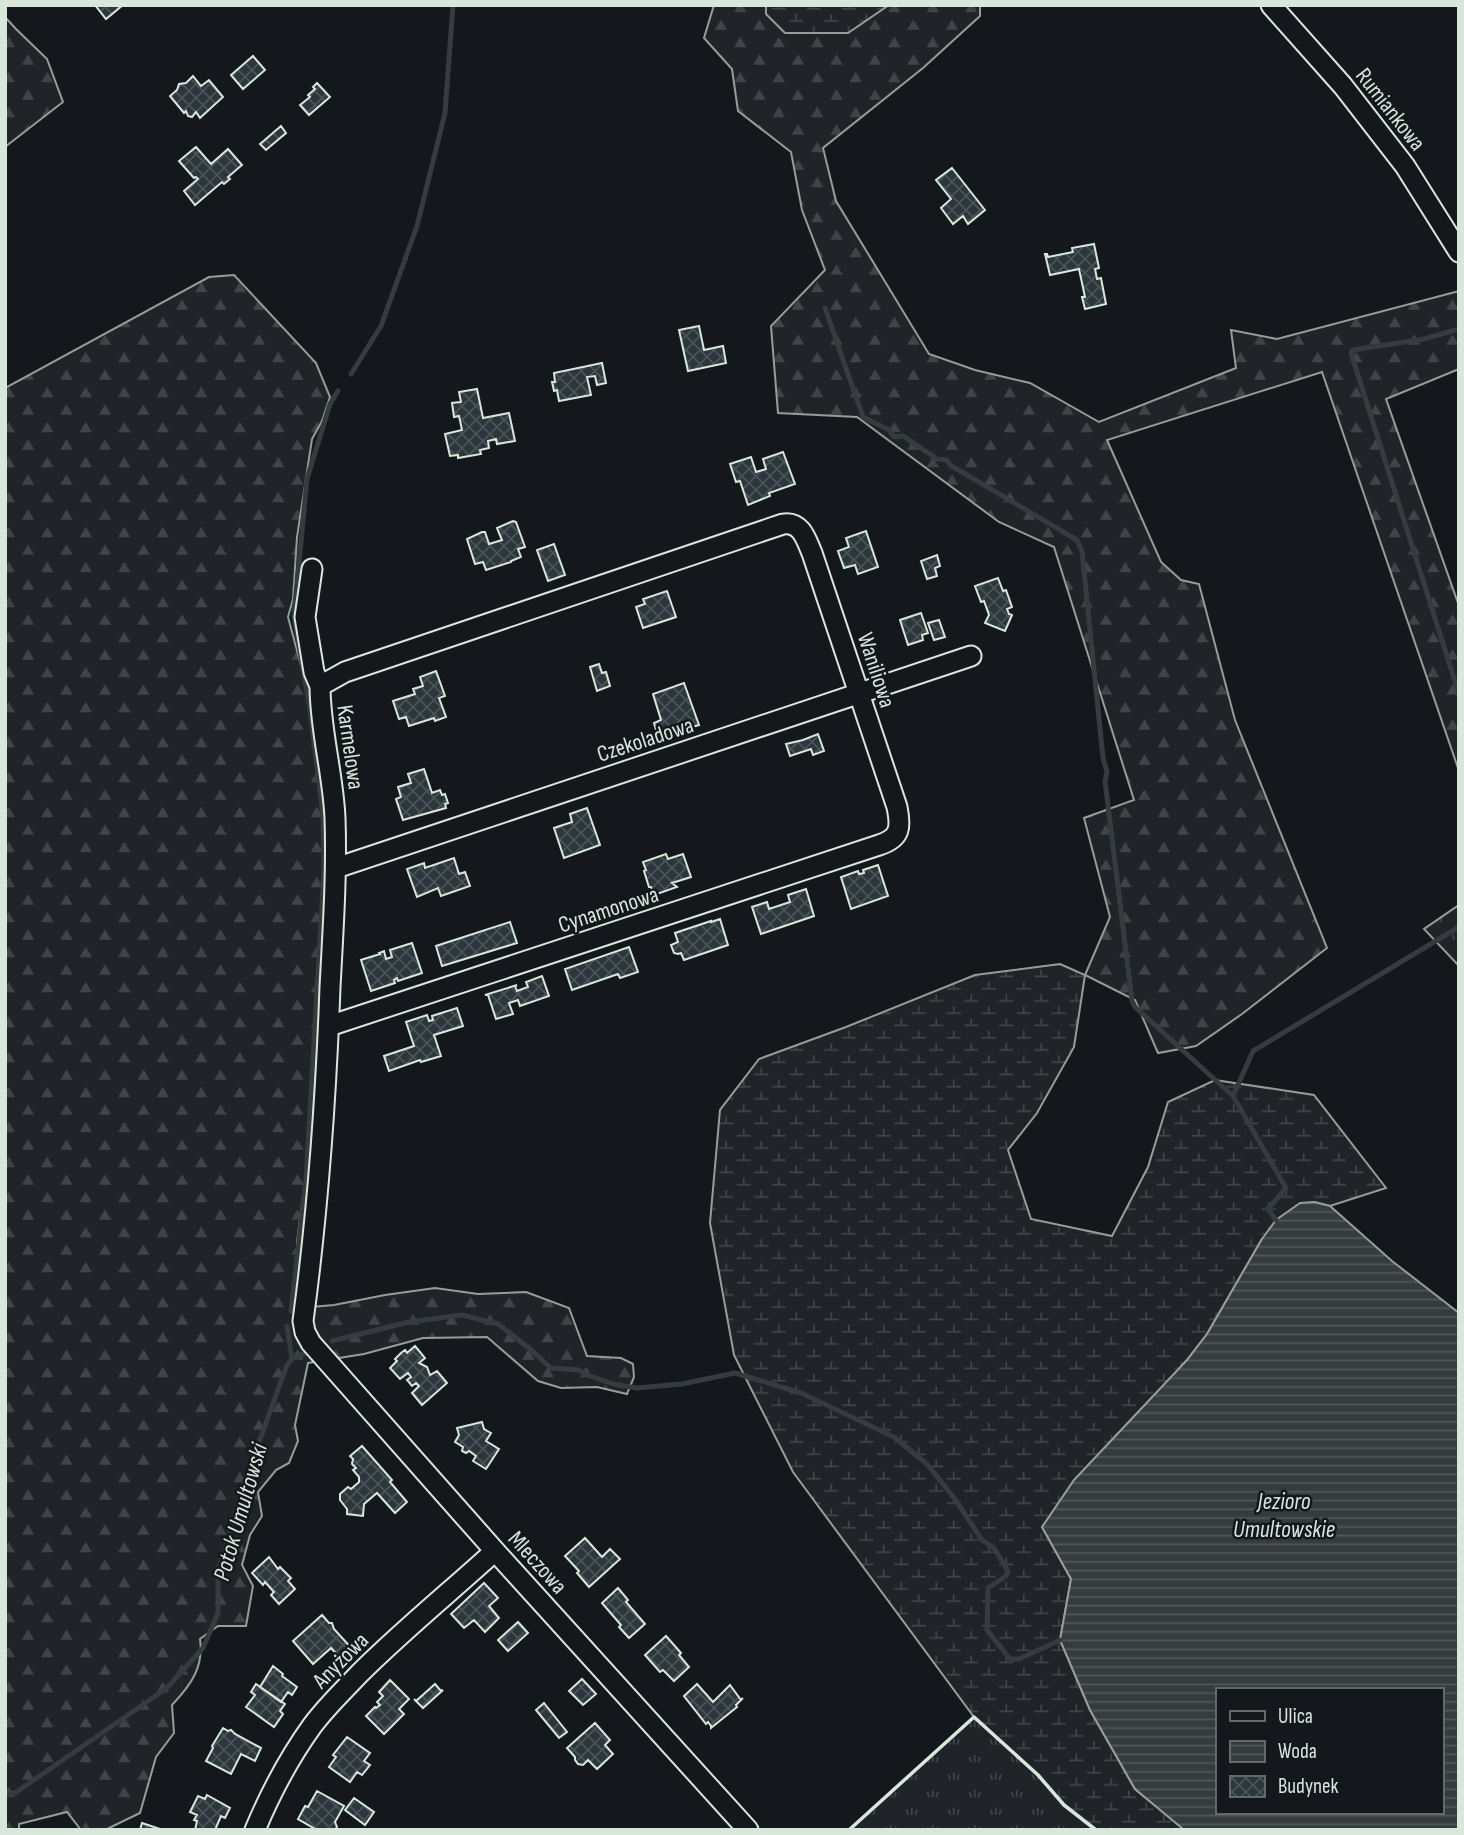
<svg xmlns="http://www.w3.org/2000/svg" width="1464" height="1835" font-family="'Sofia Sans Condensed',sans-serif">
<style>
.grass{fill:url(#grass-tufts);stroke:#939e99;stroke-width:2}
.forest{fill:url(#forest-firs);stroke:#939e99;stroke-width:2}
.wetland{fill:url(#wetland-marsh);stroke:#939e99;stroke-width:2}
.water{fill:url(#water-rules);stroke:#939e99;stroke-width:2;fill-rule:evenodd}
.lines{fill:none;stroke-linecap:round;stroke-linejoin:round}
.stream{stroke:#363b3e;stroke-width:5}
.building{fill:url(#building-cross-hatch);stroke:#d8e6dc;stroke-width:2}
.minor-casing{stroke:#d8e6dc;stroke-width:23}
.minor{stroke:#14181c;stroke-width:19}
.wall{stroke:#d8e6dc;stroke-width:3.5}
.labels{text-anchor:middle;stroke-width:5;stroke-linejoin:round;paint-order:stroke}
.street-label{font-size:23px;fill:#d8e6dc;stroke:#14181c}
.water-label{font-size:24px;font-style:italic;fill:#d8e6dc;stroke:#14181c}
</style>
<defs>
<pattern id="grass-tufts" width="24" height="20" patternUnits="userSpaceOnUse" patternTransform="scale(1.75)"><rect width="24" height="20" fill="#202428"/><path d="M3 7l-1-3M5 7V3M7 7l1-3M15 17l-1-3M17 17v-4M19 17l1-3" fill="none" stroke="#404447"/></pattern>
<pattern id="forest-firs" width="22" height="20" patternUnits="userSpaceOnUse" patternTransform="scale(1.75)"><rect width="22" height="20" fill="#202428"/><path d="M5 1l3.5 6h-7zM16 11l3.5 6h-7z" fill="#404447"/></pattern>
<pattern id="wetland-marsh" width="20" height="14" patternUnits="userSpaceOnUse" patternTransform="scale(1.75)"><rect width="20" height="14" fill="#202428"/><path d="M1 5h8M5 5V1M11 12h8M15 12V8" fill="none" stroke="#404447"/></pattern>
<pattern id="water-rules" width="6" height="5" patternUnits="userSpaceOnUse" patternTransform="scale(1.75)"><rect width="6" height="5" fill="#363b3e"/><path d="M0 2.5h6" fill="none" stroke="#525759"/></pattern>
<pattern id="building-cross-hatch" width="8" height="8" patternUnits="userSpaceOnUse" patternTransform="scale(1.75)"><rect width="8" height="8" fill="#2c363c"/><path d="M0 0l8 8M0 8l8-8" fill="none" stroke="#4a5358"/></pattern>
</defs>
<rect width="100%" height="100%" fill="#14181c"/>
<path class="grass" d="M1459 905V966L1424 929Z
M974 1717 1038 1775 1064 1805 1096 1830H849Z"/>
<path class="forest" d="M714 5H980V16L923 68 823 148 836 201 929 354 975 370 1030 383 1099 422 1236 368 1231 330 1277 339 1459 291V369L1386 399 1459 606V771L1322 372 1107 440 1161 562 1181 580 1199 584 1235 720 1327 948 1242 1014 1196 1046 1158 1053 1135 1000 1085 975 1110 917 1084 818 1134 800 1054 547 999 522 857 417 778 413 771 326 825 270 802 210 791 152 738 111 732 69 704 38Z
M5 17 16 29 47 59 63 102 5 147Z
M234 275 316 363 330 397 322 421 312 439 297 537 293 599 288 617 303 673 313 687 318 704 319 774 326 820 324 971 308 1158 297 1242 299 1308 334 1305 385 1295 435 1288 478 1294 526 1292 569 1308 587 1356 621 1358 633 1364 634 1377 627 1394 597 1387 561 1388 538 1381 487 1337 423 1338 364 1354 308 1363 295 1425 298 1441 289 1463 276 1470 258 1492 262 1516 250 1535 242 1565 253 1586 246 1626H218L200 1639C204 1667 191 1685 172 1705L174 1733 156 1757 140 1813 105 1830H81L67 1812 19 1824V1830H5V388L209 277Z"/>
<path class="wetland" d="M766 5H889L848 33H785L766 14Z
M1060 964 1085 975 1074 1047 1037 1113 1008 1150 1031 1219 1112 1236 1148 1167 1168 1102 1215 1080 1314 1095 1386 1188 1330 1206 1314 1202 1262 1239 1207 1334 1187 1360 1042 1527 1071 1579 1060 1640 1090 1710 1135 1789 1185 1830H1096L1064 1805 1038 1775 974 1717 793 1472 734 1355 710 1223 720 1110 759 1059 846 1027 975 975Z"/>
<path class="water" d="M1314 1202 1330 1206 1392 1261 1459 1313V1830L1183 1829 1135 1789 1090 1710 1060 1640 1071 1579 1042 1527 1074 1480 1187 1360 1207 1334 1262 1239 1276 1220 1300 1203ZM1217 1690H1441V1812H1217Z"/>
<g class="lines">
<path class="stream" d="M825 308 863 417 889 430 894 437 903 436 937 459 947 460 950 465 1077 540 1082 551 1103 758 1107 772 1105 781 1132 1001 1135 1007 1233 1096
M1459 329 1424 339 1353 350 1351 353 1459 694
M351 374 381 326 417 226 445 113 453 5
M1276 1220 1268 1209 1286 1188 1233 1096 1253 1051 1459 927
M291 1311 306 1180 324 871 323 815 310 710 294 616 307 479 330 404 338 391
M287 1326 292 1359
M332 1341 409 1322 462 1315 498 1324 529 1348 551 1368 579 1370 587 1375 613 1384 637 1388 682 1384 735 1373 801 1393 894 1437 927 1464 955 1499 982 1540 994 1548 1008 1571 1006 1576 988 1588 987 1630 1010 1659H1019L1060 1640
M5 1795 15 1793 167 1688 203 1648 218 1613V1573L246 1478 287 1365 292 1359 310 1351"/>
</g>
<path class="building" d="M95 5H123L106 19Z
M253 56 265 70 243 89 231 75Z
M193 76 201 86 209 80 223 97 200 118 196 112 192 117 188 116 186 111 184 113 170 96 177 90 179 84 186 83Z
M317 83 330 97 309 115 300 105 310 97 308 95 315 89 313 87Z
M281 126 286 133 266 150 260 144Z
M196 147 211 164 228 149 242 165 228 177 230 179 224 184 222 182 195 205 184 191 198 179 196 177 194 178 179 161Z
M952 168 985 210 968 224 963 216 953 224 941 208 951 199 936 180Z
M1094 244 1099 268 1095 269 1097 279 1101 278 1106 304 1085 309 1082 297H1085L1079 269 1050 275 1045 254H1047L1048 257 1073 252 1072 248Z
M699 326 704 350 723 346 726 363 688 371 679 330Z
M602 363 606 383 597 385 595 376 587 377 591 395 559 401 557 390 554 391 552 382H555L554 373Z
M477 389 483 418 509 413 515 441 497 444 496 439 488 441 489 448 480 450 481 454 458 458V455L450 456 445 434 462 430 459 416 454 417 452 403 461 402 459 392Z
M783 452 795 484 769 493 770 496 748 505 740 481 736 482 730 464 751 457 756 472 766 469 763 459Z
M513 521 516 522 525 547 518 549 521 557 511 561V562L486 570 483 562 475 564 467 539 482 532H485L489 544 502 540 497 528Z
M866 531 878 567 858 574 855 565 844 568 838 551 849 547 846 538Z
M554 544 565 575 548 581 537 550Z
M937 555 940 566 935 568 937 576 927 579 921 561Z
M998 578 1003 591 1006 590 1012 607 1007 609 1009 614 1012 615 1005 631 985 623 989 615 984 601 981 602 975 586Z
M667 591 676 617 643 628 636 607 645 604 643 599Z
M921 613 928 633 922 635 923 640 908 645 900 620Z
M939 620 945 637 934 640 928 623Z
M599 664 602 673 606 672 610 686 597 691 590 667Z
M436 671 445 696 439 698 446 717 435 721 434 718 409 726 406 717 399 719 393 701 415 694 413 689 423 686 420 677Z
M684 683 699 725 658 737 654 723 661 720 653 694Z
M818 734 824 751 813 755 811 749 790 756 786 744 803 740Z
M424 769 432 793 440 790 442 795 445 794 448 803 445 804 446 808 403 820 396 799 401 797 398 787 411 783 408 774Z
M587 808 600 845 564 858 554 828 572 822 570 814Z
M666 854 668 859 683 854 691 877 672 883 677 887 654 895 651 887H649L644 871 646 870 643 862Z
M454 858 459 874 465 872 470 886 441 896 438 888 417 897 407 869 424 863 425 868Z
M878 865 888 896 851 909 841 877 858 871 859 874 864 873 863 870Z
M806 889 814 916 761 934 752 907 767 902 769 909 790 902 788 895Z
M720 919 728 945 684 960 681 953 678 954 674 953 671 945 678 942 675 933 711 921V922Z
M510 922 517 943 442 966 436 946Z
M412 943 422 973 398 981 397 978 394 980 395 983 371 991 361 960 380 954 379 953 384 951 386 959 392 957 390 950Z
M629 947 638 972 620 978 618 974 572 990 565 969Z
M542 976 549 996 520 1006 518 1000 509 1003 513 1014 496 1019 488 995H485L517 985 515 986 517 991 528 987 526 982Z
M457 1008 463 1026 434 1035 441 1056 421 1062 420 1060 389 1071 384 1056 414 1046 406 1022 427 1015 429 1021 433 1020 432 1016Z
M415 1346 425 1358 419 1363 427 1367 430 1375 437 1371 447 1383 422 1405 412 1393 419 1386 416 1383 412 1386 407 1380 411 1377 408 1373 400 1379 390 1368 397 1361 395 1359 401 1353 405 1350 407 1353Z
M482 1422 484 1429 491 1433 486 1441 499 1449 486 1469 473 1461 476 1456 469 1451 466 1453 462 1451 463 1447 455 1442 459 1435 457 1428Z
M362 1446 392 1480 390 1482 407 1502 395 1513 377 1493 364 1504 363 1516 347 1514V1509L340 1500V1494L348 1487 351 1489 359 1482V1477L353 1470 356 1468 352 1464 353 1459 350 1456Z
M585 1538 602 1557 610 1549 620 1559 589 1587 577 1573 579 1571 565 1556Z
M269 1557 278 1569 280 1567 291 1578 288 1581 295 1589 279 1604 271 1595 274 1592 265 1582 263 1585 252 1573Z
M484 1583 498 1598 489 1606 499 1618 485 1632 474 1620 464 1628 451 1614Z
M618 1588 628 1600 626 1602 645 1624 629 1638 619 1627 621 1625 602 1603Z
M322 1615 329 1623H332L334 1629 354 1651 343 1661 331 1648 313 1664 293 1641Z
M518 1622 528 1633 508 1651 498 1640Z
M666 1636 681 1653 679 1655 689 1667 674 1681 663 1670 660 1672 645 1655Z
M273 1666 283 1674 282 1676 297 1687 292 1695 288 1692 281 1702 260 1687Z
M582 1679 596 1694 583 1705 569 1691Z
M390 1680 409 1699 399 1709 404 1714 384 1734 366 1716 375 1707 376 1708 380 1705 377 1702 383 1696 379 1692Z
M256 1684 285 1704 280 1711 283 1714 274 1727 246 1707 255 1695 251 1692Z
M435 1684 441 1691 443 1690 423 1708 414 1699 416 1701Z
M697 1684 713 1702 730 1685 741 1700 743 1698 736 1705 737 1707 711 1728V1726L708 1722 706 1724 684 1696Z
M544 1703 567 1732 559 1738 536 1710Z
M595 1723 610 1740 605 1745 613 1754 597 1769 588 1760 583 1765 578 1764 575 1760V1757L567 1748Z
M223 1728 228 1731 231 1730 235 1734 261 1748 255 1761 241 1754 231 1774 206 1761 213 1748 212 1746Z
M347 1737 370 1753 364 1761 370 1765 362 1775 357 1772 350 1782 329 1767 336 1757 333 1755Z
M317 1791 344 1806 335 1822 337 1827 335 1830H317L298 1819 305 1806 308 1807Z
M207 1795 230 1808 225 1818 221 1816 215 1830H195L197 1821 194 1820 197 1815 190 1812 198 1796 205 1799Z
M354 1798 374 1812 365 1825 345 1810Z
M142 1823 160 1829V1830H140Z"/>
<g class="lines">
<g class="minor-casing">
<path id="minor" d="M1271 5 1343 86 1405 166 1459 252
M312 569 305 617 314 672 320 686
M336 868 971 656
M329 1026 879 845C901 838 901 827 897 807L812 553C806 539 801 521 783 524L345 672 320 686C320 730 333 773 335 818 337 874 333 931 330 987 326 1099 318 1210 303 1321L305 1332 311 1343 495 1551 748 1830
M255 1830C270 1794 289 1758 312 1726 326 1707 343 1691 359 1674 402 1631 450 1592 495 1551"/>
</g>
<use href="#minor" class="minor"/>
<path class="wall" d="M849 1830 974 1717 1038 1775 1064 1805 1096 1830"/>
</g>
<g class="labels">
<g class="street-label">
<text transform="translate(1391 109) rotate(52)" y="8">Rumiankowa</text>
<text transform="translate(877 670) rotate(72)" y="8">Waniliowa</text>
<text transform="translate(645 739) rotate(-18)" y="8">Czekoladowa</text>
<text transform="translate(351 747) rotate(82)" y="8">Karmelowa</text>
<text transform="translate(608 909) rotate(-18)" y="8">Cynamonowa</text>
<text transform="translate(538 1562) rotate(48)" y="8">Mleczowa</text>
<text transform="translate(340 1660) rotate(-45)" y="8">Anyżowa</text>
</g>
<g class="water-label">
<text x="1284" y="1509">Jezioro<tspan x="1284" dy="28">Umultowskie</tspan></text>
<text transform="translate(240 1512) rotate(-74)" y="8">Potok Umultowski</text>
</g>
</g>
<rect width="1464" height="1835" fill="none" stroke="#d8e6dc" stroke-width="14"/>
<rect x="1216" y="1688" width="228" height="126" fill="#14181c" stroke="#626a69" stroke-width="2"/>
<rect x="1230" y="1711" width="35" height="10" fill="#14181c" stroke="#626a69" stroke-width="2"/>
<text x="1278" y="1723" font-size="21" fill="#d8e6dc">Ulica</text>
<rect x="1230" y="1741" width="35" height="21" fill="url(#water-rules)" stroke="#626a69" stroke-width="2"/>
<text x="1278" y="1758" font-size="21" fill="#d8e6dc">Woda</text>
<rect x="1230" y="1776" width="35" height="21" fill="url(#building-cross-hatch)" stroke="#626a69" stroke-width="2"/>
<text x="1278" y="1793" font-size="21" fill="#d8e6dc">Budynek</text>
</svg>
